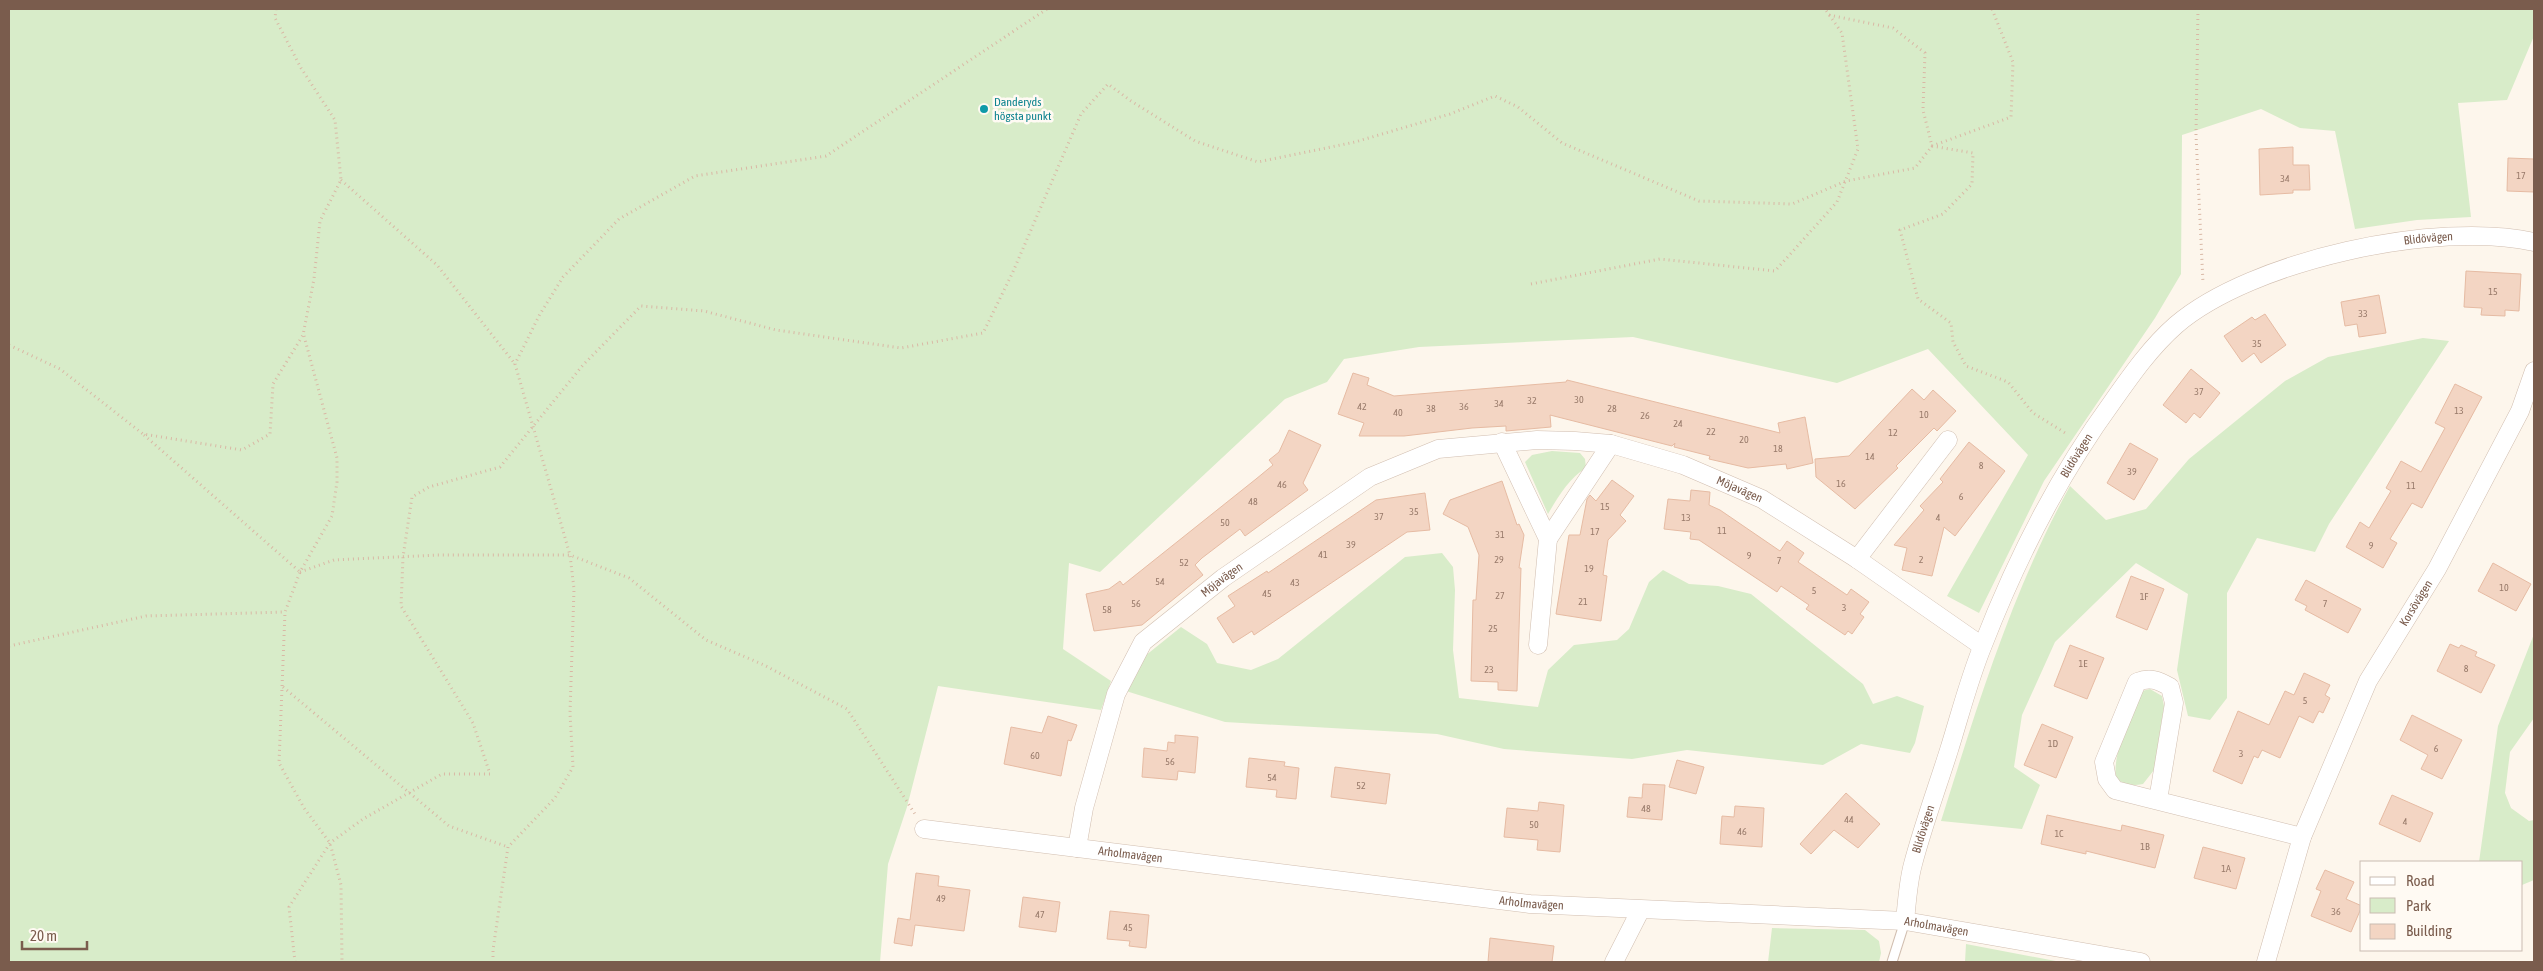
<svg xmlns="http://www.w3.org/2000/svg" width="2543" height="971" font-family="'Asap Condensed',sans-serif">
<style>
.green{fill:#d8ecc9}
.building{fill:#f3d5c3;stroke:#e6bba3}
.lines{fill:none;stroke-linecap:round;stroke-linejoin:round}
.lane-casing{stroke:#d1beb0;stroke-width:11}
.street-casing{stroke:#d1beb0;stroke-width:19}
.path{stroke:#d9b8a5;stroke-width:3;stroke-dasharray:1 4;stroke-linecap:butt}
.lane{stroke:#fff;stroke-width:9}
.street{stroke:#fff;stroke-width:18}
.culture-dot{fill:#0f9aa8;stroke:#fffaf3;stroke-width:2}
.labels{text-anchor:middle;stroke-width:5;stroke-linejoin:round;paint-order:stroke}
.number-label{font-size:10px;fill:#987a6a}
.culture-label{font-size:12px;fill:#0d838f;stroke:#fffaf3;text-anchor:start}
.street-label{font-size:12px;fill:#7a5c4d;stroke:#fffaf3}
</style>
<rect width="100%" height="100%" fill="#fdf6ec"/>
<path class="green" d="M9 9H2534V36L2507 100 2458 103 2471 217 2417 220 2355 229 2335 131 2300 128 2261 109 2182 135 2181 274 2155 318 2044 481 1979 613 1947 596 2028 455 1928 349 1837 383 1633 337 1419 347 1344 359 1327 382 1285 399 1100 572 1069 563 1063 649 1111 681 1101 710 938 686 907 807 888 864 880 962H9Z
M2423 338 2449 341 2329 524 2315 552 2257 538 2227 593V698L2210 720 2188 716 2177 670 2188 594 2136 563 2055 642 2022 715 2014 767 2040 785 2022 829 1941 821C1977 707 2012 591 2070 486L2106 520 2146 509 2189 459 2285 381 2328 357Z
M1552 451 1580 453 1585 459 1586 468C1569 478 1558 497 1548 514L1525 462 1532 455Z
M1442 553 1453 567 1455 590 1453 650 1459 698 1538 707 1548 670 1574 645 1617 640 1629 629 1649 582 1663 570 1689 584 1718 586 1751 594 1863 684 1873 704 1897 696 1924 706 1915 743 1910 753 1861 744 1823 765 1687 750 1632 759 1565 754 1504 749 1437 734 1225 722 1126 691 1145 656 1181 627 1207 644 1217 663 1251 670 1278 659 1405 557Z
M2534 634V718L2510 752 2505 793 2511 808 2529 821 2534 820V880L2522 885V862H2479L2498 726Z
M2150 689 2162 696 2164 706 2154 770 2143 784C2132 786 2124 785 2116 778 2112 755 2131 712 2142 691Z
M1772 928 1865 930 1879 941 1881 953 1879 962H1768Z
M1966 944 2061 962H1965Z"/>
<path class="building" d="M2293 147V165H2309L2310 190H2293V193L2260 195 2259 149Z
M2508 158 2534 159V192L2507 191Z
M2466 271 2521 274 2519 311 2505 310V316L2481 315 2482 308 2464 307Z
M2379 295 2386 333 2359 337 2357 324 2345 326 2341 302Z
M2265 314 2286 345 2261 363 2254 353 2242 362 2224 336 2252 317 2255 320Z
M2191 369 2220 393 2200 418 2194 413 2186 423 2163 405Z
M1353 373 1369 378 1367 385 1394 396 1566 382 1567 380 1780 433 1778 423 1805 417 1813 463 1787 469 1786 464 1748 468 1709 459 1710 456 1674 447 1675 443 1672 446 1550 415 1551 427 1506 431V426L1472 428 1404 436H1359L1364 423 1338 414Z
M2455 384 2482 397 2422 508 2412 503 2390 539 2397 543 2383 568 2346 547 2360 522 2369 528 2391 491 2386 488 2401 461 2421 472 2445 428 2435 423Z
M1912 389 1924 400 1933 390 1956 411 1937 431 1934 428 1896 466 1898 468 1855 509 1816 477 1815 459 1849 456Z
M1289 430 1321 445 1303 483 1308 490 1245 536 1240 529 1202 558 1195 565 1203 575 1142 625 1094 631 1086 594 1109 589 1120 581 1123 585 1256 479 1273 465 1269 460 1279 452Z
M1969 442 2005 471 1955 536 1944 527 1932 576 1902 570 1907 548 1894 545 1924 510 1920 506 1943 482 1940 479Z
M2130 443 2158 459 2134 500 2107 483Z
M1612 480 1634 496 1620 515 1626 521 1608 540 1603 575 1607 576 1601 621 1556 614 1569 535H1580L1587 499 1590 495 1596 501Z
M1502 481 1517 525 1519 524 1524 535 1519 568H1521L1517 691 1498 690V682L1471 681 1473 600H1476L1479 555 1468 527 1443 514 1450 500Z
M1691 490 1710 492 1709 505 1720 510 1780 551 1787 541 1804 553 1798 562 1847 595 1851 589 1869 602 1860 614 1864 617 1852 634 1848 631 1845 635 1806 609 1809 605 1781 586 1777 592 1699 540 1690 539 1691 532 1664 529 1668 499 1690 501Z
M1425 493 1430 530 1407 532 1254 635 1252 631 1233 643 1217 618 1235 606 1228 596 1267 571 1268 573 1376 500Z
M2493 563 2531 584 2516 611 2478 591Z
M2131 576 2164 589 2147 630 2116 617Z
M2306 580 2361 609 2348 633 2305 610 2307 606 2295 600Z
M2450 644 2459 648 2461 645 2477 652 2475 656 2495 665 2481 693 2437 671Z
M2070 645 2104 658 2087 699 2054 686Z
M2304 673 2330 685 2325 695 2330 698 2323 713 2319 711 2313 723 2299 716 2280 758 2262 750 2258 758 2254 756 2242 784 2213 771 2238 711 2269 725 2285 691 2294 695Z
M2412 715 2462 740 2442 779 2421 769 2428 755 2400 740Z
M1048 716 1077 725 1071 741 1068 740 1061 776 1004 764 1011 727 1042 733Z
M2042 724 2073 737 2056 778 2024 765Z
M1175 735 1198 737 1195 773 1178 771 1177 780 1142 777 1144 748 1167 751 1168 742 1175 743Z
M1249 758 1285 762 1284 766 1299 768 1296 799 1276 797 1277 790 1246 787Z
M1677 760 1704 767 1696 794 1669 787Z
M1335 767 1390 774 1386 804 1331 797Z
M1643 784 1665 785 1662 820 1627 817 1629 797 1642 798Z
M1846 793 1880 824 1858 848 1834 830 1811 854 1800 844Z
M2392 795 2433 813 2420 842 2379 824Z
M1539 802 1564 805 1560 852 1537 850 1538 840 1504 837 1507 808 1538 811Z
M1735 806 1764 808 1762 847 1720 844 1722 816 1734 817Z
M2047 815 2121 831 2122 825 2164 835 2155 868 2086 851V854L2041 844Z
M2203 847 2245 858 2236 889 2194 878Z
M2325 870 2354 882 2346 899 2362 906 2351 932 2311 916 2321 891 2316 889Z
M916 873 939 876 938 886 970 890 964 931 915 925 912 946 894 943 898 918 910 920Z
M1023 897 1060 902 1056 932 1019 927Z
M1110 911 1149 915 1146 948 1129 946 1130 941 1107 939Z
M1490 938 1554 946 1552 962H1488Z"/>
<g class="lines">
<g class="lane-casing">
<path id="lane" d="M1892 962 1905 921"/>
</g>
<g class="street-casing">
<g id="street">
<path d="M1502 442 1548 539 1538 645"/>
<path d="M1548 539 1611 444"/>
<path d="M1857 559 1948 440"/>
<path d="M2158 800 2174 703 2170 687C2158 680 2150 677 2137 682L2104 762 2107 779 2115 790 2302 837"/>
<path id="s1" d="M924 829 1530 904 1905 921 2141 962"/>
<path id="s2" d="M1077 848 1084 808 1116 694 1143 642 1223 578 1370 477 1438 449 1537 440 1575 441 1611 444 1683 465 1762 499 1857 559 1982 646"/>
<path id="s3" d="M1905 921C1907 902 1908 882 1913 864 1923 826 1937 788 1949 750 1960 715 1969 679 1983 645 2016 560 2059 475 2113 401 2132 374 2151 347 2176 325 2252 260 2438 220 2534 242"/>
<path d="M1614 962 1640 911"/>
<path id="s4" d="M2266 962 2302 837 2368 681 2437 569 2520 411 2534 371"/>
</g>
</g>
<path class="path" d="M2198 9 2196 135 2203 283
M1829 15 1893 28 1925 53 1923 110 1932 146 1973 153 1972 184 1943 214 1900 230 1918 299 1951 323 1953 342 1966 366 2008 382 2033 413 2067 434
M341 180 437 265 515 364
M1531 284 1660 259 1775 271 1837 202 1858 149 1842 33 1825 9
M304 336 337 458V482L332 516 300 572 285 612 279 763 304 808 330 843 341 885 342 962
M9 345 60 369 143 434 242 450 270 434 273 384 303 335 314 279 320 221 341 180 335 120 301 68 275 18 276 9
M144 435 300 572
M300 572 334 560 437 555H570L629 578 706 640 764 665 847 709 915 814
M9 646 146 616 285 612
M283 687 449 826 508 847
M295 962 289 907 330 843 363 819 442 774H490L473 723 401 606 403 557 412 497 429 487 500 467 583 365 641 306 704 311 776 330 901 348 983 333 1012 274 1081 114 1108 84 1131 101 1195 141 1258 162 1355 142 1450 114 1495 96 1518 107 1562 143 1699 201 1792 204 1846 181 1915 168 1932 146 2011 117 2013 62 1992 9
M493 962V950L508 847 555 798 573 767 570 713 574 589 570 555 515 364 540 314 563 277 619 219 695 176 826 156 1047 9"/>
<use href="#lane" class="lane"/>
<use href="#street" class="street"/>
</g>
<circle class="culture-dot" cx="984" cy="109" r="5"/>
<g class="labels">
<g class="number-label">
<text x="2521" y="179">17</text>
<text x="2285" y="182">34</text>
<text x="2493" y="295">15</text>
<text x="2363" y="317">33</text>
<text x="2257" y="347">35</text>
<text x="2199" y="395">37</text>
<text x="1579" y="403">30</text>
<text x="1532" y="404">32</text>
<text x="1499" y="407">34</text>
<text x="1362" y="410">42</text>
<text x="1464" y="410">36</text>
<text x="1431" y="412">38</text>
<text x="1612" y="412">28</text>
<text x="2459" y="414">13</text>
<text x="1398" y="416">40</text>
<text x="1924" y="418">10</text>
<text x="1645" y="419">26</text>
<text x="1678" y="427">24</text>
<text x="1711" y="435">22</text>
<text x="1893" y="436">12</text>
<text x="1744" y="443">20</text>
<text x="1778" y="452">18</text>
<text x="1870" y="460">14</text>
<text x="1981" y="469">8</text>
<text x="2132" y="475">39</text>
<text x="1841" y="487">16</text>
<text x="1282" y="488">46</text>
<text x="2411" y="489">11</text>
<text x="1961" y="500">6</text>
<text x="1253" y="505">48</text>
<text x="1605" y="510">15</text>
<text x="1414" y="515">35</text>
<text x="1379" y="520">37</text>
<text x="1686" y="521">13</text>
<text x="1938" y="521">4</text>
<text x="1225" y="526">50</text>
<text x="1722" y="534">11</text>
<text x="1595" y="535">17</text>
<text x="1500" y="538">31</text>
<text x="1351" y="548">39</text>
<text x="2371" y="549">9</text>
<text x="1323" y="558">41</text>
<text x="1749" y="559">9</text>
<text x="1499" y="563">29</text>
<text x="1921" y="563">2</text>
<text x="1779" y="564">7</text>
<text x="1184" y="566">52</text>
<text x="1589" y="572">19</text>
<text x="1160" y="585">54</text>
<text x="1295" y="586">43</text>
<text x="2504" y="591">10</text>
<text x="1814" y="594">5</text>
<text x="1267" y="597">45</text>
<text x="1500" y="599">27</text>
<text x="2144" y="600">1F</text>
<text x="1583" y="605">21</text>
<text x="1136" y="607">56</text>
<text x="2325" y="607">7</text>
<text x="1844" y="611">3</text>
<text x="1107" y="613">58</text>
<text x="1493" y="632">25</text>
<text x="2083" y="667">1E</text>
<text x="2466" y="672">8</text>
<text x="1489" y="673">23</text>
<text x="2305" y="704">5</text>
<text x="2053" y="747">1D</text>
<text x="2436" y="752">6</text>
<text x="2241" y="757">3</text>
<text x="1035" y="759">60</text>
<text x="1170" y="765">56</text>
<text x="1272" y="781">54</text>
<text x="1361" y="789">52</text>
<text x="1646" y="812">48</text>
<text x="1849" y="823">44</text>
<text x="2405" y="825">4</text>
<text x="1534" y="828">50</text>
<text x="1742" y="835">46</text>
<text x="2059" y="837">1C</text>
<text x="2145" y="850">1B</text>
<text x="2226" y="872">1A</text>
<text x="941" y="902">49</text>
<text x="2336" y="915">36</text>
<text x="1040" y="918">47</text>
<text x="1128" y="931">45</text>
</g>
<g class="culture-label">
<text x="994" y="106">Danderyds<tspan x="994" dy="14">högsta punkt</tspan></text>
</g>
<g class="street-label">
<text dy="4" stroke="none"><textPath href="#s3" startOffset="934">Blidövägen</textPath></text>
<text dy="4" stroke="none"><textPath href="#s3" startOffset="499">Blidövägen</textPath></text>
<text dy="4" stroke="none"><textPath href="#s2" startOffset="882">Möjavägen</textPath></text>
<text dy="4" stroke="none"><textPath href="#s2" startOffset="318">Möjavägen</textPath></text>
<text dy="4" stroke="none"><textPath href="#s4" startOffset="391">Korsövägen</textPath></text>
<text dy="4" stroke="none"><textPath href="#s3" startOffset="94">Blidövägen</textPath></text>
<text dy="4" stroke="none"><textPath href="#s1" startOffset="208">Arholmavägen</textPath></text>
<text dy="4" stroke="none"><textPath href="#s1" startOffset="612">Arholmavägen</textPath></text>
<text dy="4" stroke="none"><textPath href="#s1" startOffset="1018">Arholmavägen</textPath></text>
</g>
</g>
<rect width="2543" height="971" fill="none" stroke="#7a5c4d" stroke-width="20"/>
<rect x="2360" y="861" width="162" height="90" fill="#fffaf3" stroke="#cabbb1"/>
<rect x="2370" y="877" width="25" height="8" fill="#ffffff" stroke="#cabbb1"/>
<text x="2406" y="886" font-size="15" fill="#7a5c4d">Road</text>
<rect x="2370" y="898" width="25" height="15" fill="#d8ecc9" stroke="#cabbb1"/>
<text x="2406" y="911" font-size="15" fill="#7a5c4d">Park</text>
<rect x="2370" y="924" width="25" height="15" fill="#f3d5c3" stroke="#cabbb1"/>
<text x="2406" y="936" font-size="15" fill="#7a5c4d">Building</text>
<path d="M22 941v8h65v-8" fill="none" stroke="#7a5c4d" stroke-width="2.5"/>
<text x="30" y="941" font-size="15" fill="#7a5c4d" stroke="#fffaf3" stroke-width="4" paint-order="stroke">20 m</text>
</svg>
